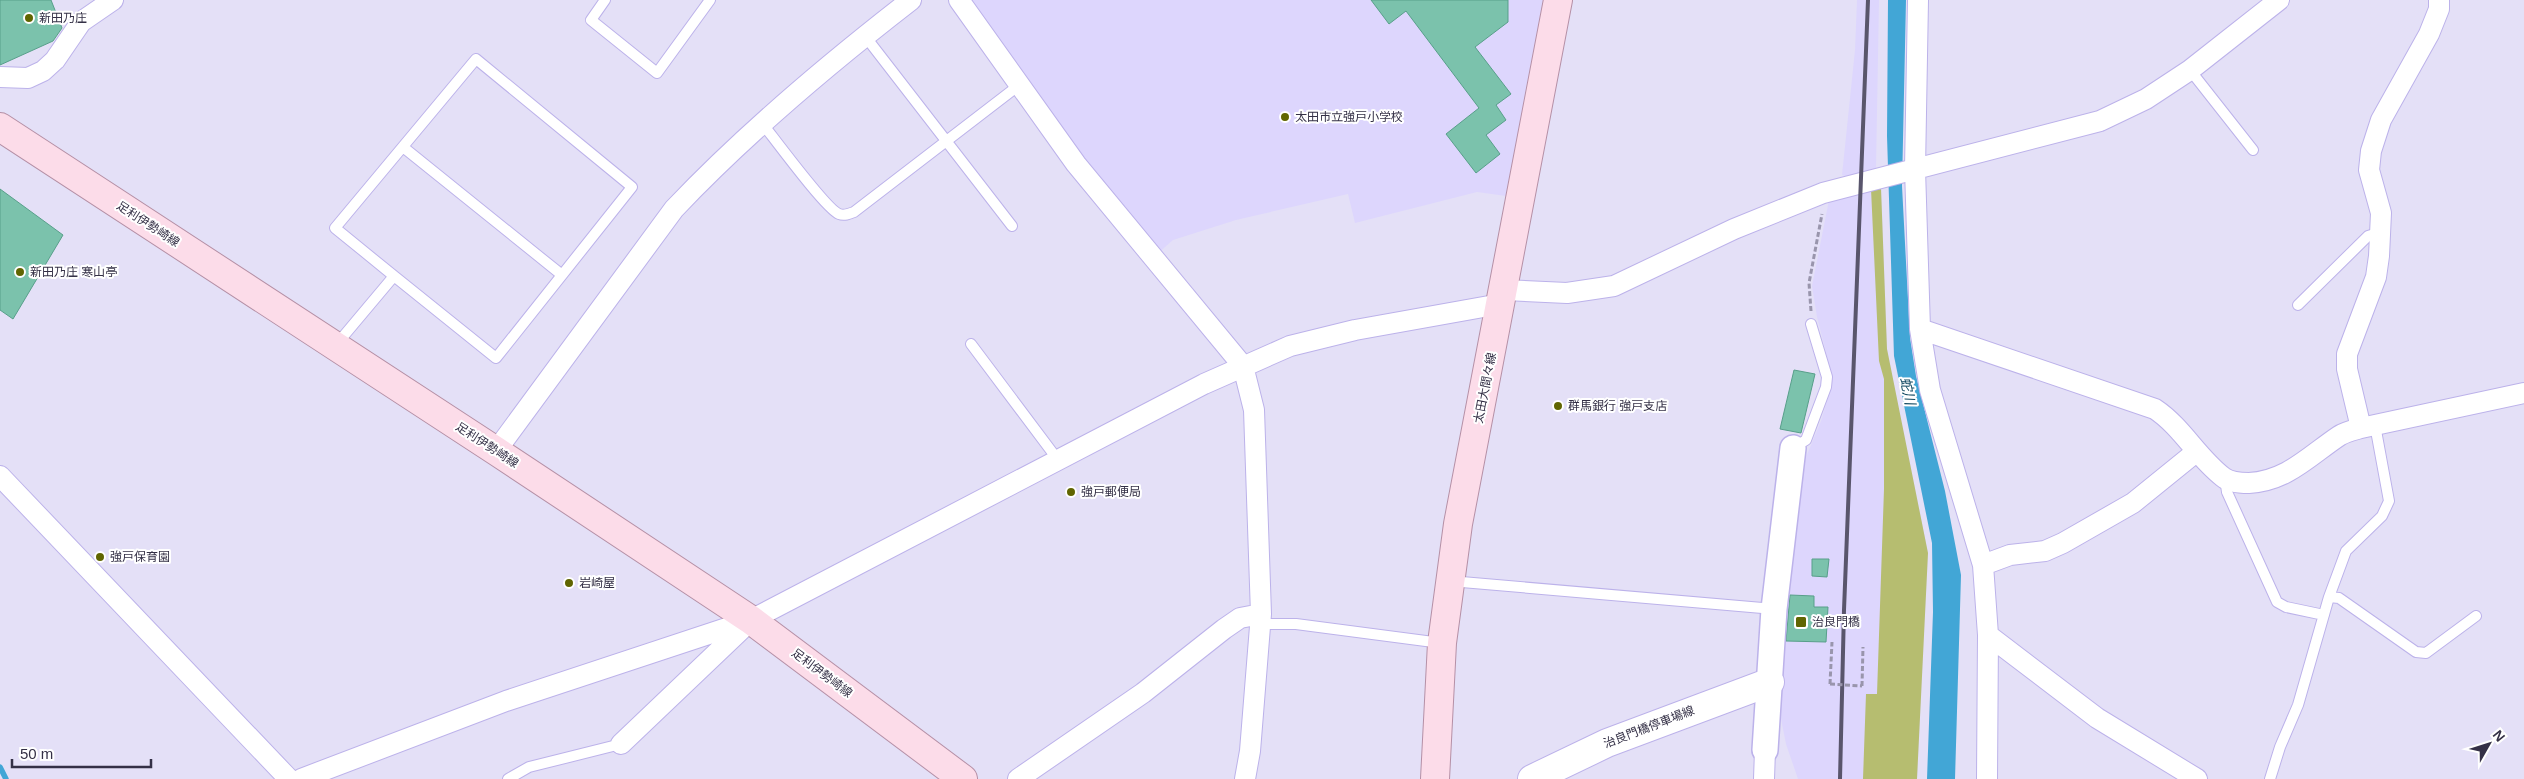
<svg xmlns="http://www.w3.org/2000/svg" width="2524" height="779" font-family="Arial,'Noto Sans JP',sans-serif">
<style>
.built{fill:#ddd6fd}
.green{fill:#b6bd70}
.water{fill:#42a6d6}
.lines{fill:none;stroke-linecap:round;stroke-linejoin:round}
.stream{stroke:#42a6d6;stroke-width:5.5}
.building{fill:#7bc2ac;stroke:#589f8a}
.service-casing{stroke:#bcb2ea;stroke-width:12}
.minor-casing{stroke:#bcb2ea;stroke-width:22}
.tertiary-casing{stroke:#bcb2ea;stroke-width:28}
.secondary-casing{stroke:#bcb2ea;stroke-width:30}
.primary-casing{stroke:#b590a6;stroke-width:30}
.path{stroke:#9995ac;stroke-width:3;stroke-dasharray:5 2.5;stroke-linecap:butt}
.service{stroke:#fff;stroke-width:10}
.minor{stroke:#fff;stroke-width:20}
.tertiary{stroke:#fff;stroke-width:25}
.secondary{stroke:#fff;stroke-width:28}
.primary{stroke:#fcdce9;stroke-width:28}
.rail{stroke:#59556c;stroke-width:4}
.path-bridge{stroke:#9995ac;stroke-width:3;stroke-dasharray:5 2.5;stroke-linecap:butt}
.poi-dot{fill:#606501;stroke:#fff;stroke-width:2}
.labels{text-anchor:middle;stroke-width:4;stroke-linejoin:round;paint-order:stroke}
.poi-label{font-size:12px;fill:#343046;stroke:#fff;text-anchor:start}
.street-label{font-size:12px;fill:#343046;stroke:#fff}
.water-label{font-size:14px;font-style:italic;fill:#0e465f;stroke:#fff}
</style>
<rect width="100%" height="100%" fill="#e4e0f7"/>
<path class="built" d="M967 0H1543L1506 196 1477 192 1355 223 1348 194 1236 220 1173 240 1156 255 1085 166Z
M1857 0H1879L1876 169 1846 176 1842 175 1855 50Z
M1881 188 1887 349 1928 553 1917 779H1798L1786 744 1779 709 1787 595 1806 457 1821 421 1832 384 1831 372 1817 317 1812 286 1829 200Z"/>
<path class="green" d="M1881 188 1887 349 1928 553 1917 779H1863L1866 694H1877L1884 489V379L1879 361 1871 189Z"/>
<path class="water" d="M1888 0H1906L1902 186 1910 338 1916 376 1945 491 1961 575 1955 779H1927L1933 612 1932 543 1894 356 1887 136Z"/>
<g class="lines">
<path class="stream" d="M0 767 6 779"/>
</g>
<path class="building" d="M0 0H51L62 28 53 41 0 65Z
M1371 0H1508V22L1475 47 1511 94 1496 105 1506 120 1486 135 1500 154 1476 173 1446 134 1479 108 1406 11 1389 24Z
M0 189 63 235 13 319 0 310Z
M1794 370 1815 374 1801 433 1780 429Z
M1812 559H1829L1827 577 1812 576Z
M1790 595 1814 596V607H1828L1826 642 1786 641Z"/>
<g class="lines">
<g class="service-casing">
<path id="service" d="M605 0 591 20 657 73 710 0
M865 36 1012 226
M2190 70 2253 150
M762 123C774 138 826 209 839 214 844 216 849 214 854 212L1018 86
M403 147 562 275
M2298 305 2368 236 2381 232
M971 344 1058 460
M336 345 394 276 335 228 476 59 632 187 496 358 394 276
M1793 448 1806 440 1826 387 1827 377 1811 324
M2225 478 2227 492 2277 602 2286 607 2324 615
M1450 581 1774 609
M2329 597 2339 598 2416 652 2426 653 2476 616
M1260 624H1296L1441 643
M508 779 529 767 621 744
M2270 779 2280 747 2298 705 2329 597 2346 551 2382 516 2389 501 2375 425"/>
</g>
<g class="minor-casing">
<path id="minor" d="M959 0 1076 164 1243 366 1254 410 1261 614 1250 751 1245 779
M1918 0 1915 169 1920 329 1930 390 1983 565 1988 635 1987 779
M0 77 28 78 43 71 55 60 81 22 113 0
M1505 290 1567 293 1614 286 1734 229 1823 193 2100 121 2146 99 2190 70 2279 0
M1920 329 2155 409C2182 427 2197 457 2223 477 2229 482 2241 483 2249 483 2287 481 2309 456 2339 436 2345 432 2354 430 2361 428L2524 393
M2361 428 2347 369V354L2376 277 2379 256 2381 213 2369 170 2371 151 2381 120 2429 34 2439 9V0
M496 451 674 209C746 133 827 65 911 0
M0 476 289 779
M1983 565 2010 555 2045 551 2063 543 2133 503 2196 452
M1988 635 2097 718 2197 779
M621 744 747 624
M301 779 506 701 751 620 1204 384 1290 346 1355 330 1489 306 1500 307
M1018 779 1143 693 1224 629 1240 618 1261 614
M1764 779 1765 750"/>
</g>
<g class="tertiary-casing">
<path id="tertiary" d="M1765 750 1774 609 1793 448"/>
</g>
<g class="secondary-casing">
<path id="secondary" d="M1532 779 1607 743 1770 682"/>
</g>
<g class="primary-casing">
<path id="primary" d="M0 127 496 451 751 620 963 779
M1435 779 1442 643 1458 524 1558 0"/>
</g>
<path class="path" d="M1811 311 1809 283 1822 214
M1830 684 1832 642
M1862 686 1863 647"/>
<use href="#service" class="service"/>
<use href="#minor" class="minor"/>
<use href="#tertiary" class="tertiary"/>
<use href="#secondary" class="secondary"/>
<use href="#primary" class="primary"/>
<path class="rail" d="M1840 779 1844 610 1868 0"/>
<path class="path-bridge" d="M1830 684 1862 686"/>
</g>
<g class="poi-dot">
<circle cx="29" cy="18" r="5"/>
<circle cx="1285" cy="117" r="5"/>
<circle cx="20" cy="272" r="5"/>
<circle cx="1558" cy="406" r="5"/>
<circle cx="1071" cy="492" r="5"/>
<circle cx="100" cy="557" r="5"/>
<circle cx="569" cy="583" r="5"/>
<rect x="1795" y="616" width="12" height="12" rx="2.5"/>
</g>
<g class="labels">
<g class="poi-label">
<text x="39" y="22">新田乃庄</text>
<text x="1295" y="121">太田市立強戸小学校</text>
<text x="30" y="276">新田乃庄 寒山亭</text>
<text x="1568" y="410">群馬銀行 強戸支店</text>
<text x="1081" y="496">強戸郵便局</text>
<text x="110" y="561">強戸保育園</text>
<text x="579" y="587">岩崎屋</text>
<text x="1812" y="626">治良門橋</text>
</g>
<g class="street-label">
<text transform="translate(148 224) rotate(33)" y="4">足利伊勢崎線</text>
<text transform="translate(1485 388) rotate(-79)" y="4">太田大間々線</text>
<text transform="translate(487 445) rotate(33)" y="4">足利伊勢崎線</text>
<text transform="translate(822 673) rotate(37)" y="4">足利伊勢崎線</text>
<text transform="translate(1649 727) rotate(-21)" y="4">治良門橋停車場線</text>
</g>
<g class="water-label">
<text transform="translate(1908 391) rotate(78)" y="5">蛇川</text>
</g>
</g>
<g transform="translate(2489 744) rotate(51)" stroke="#ffffff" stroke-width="4" paint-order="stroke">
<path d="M0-4L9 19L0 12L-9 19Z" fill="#343046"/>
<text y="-8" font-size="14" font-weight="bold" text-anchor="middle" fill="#343046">N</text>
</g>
<path d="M12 759v8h139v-8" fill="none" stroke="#343046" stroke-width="2.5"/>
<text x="20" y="759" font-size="15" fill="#343046" stroke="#ffffff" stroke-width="4" paint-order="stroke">50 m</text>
</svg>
